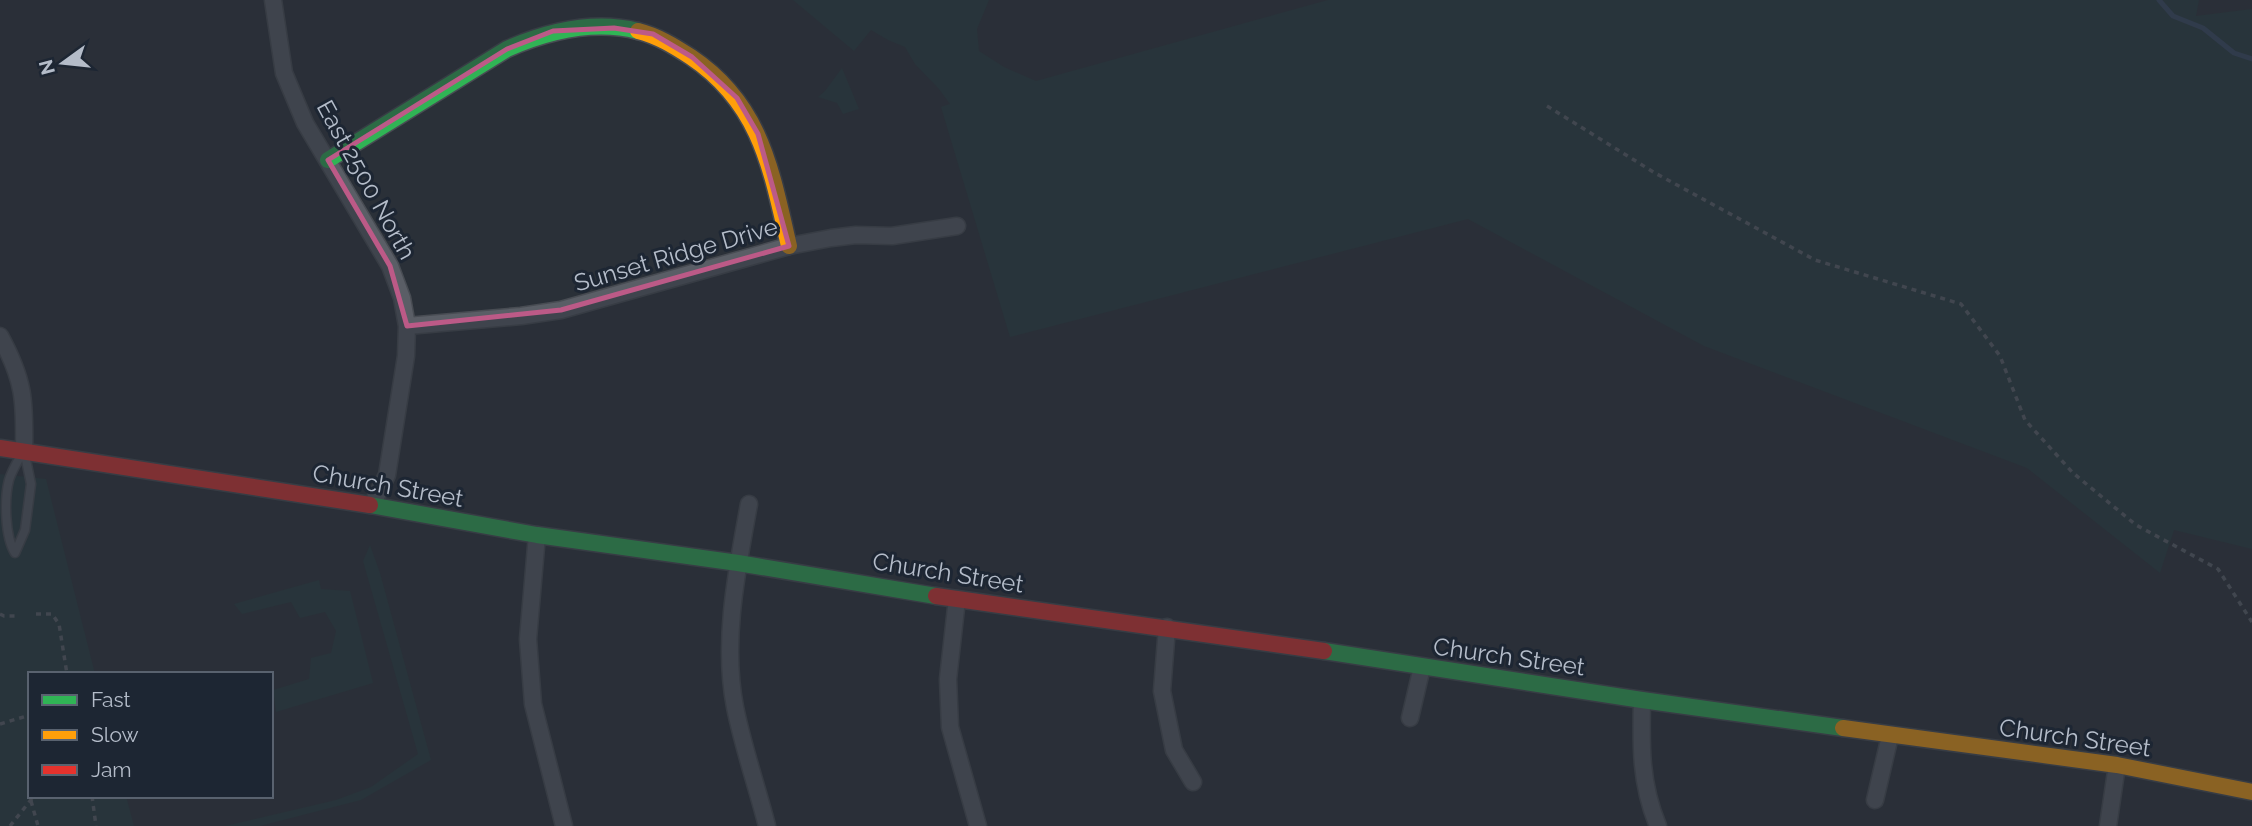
<svg xmlns="http://www.w3.org/2000/svg" width="2252" height="826" font-family="Raleway,sans-serif">
<style>
.green{fill:#273a3e}
.lines{fill:none;stroke-linecap:round;stroke-linejoin:round}
.stream{stroke:#384963;stroke-width:5}
.lane-casing{stroke:#484c53;stroke-width:11}
.street-casing{stroke:#484c53;stroke-width:19}
.fast-casing{stroke:#484c53;stroke-width:19}
.slow-casing{stroke:#484c53;stroke-width:19}
.jam-casing{stroke:#484c53;stroke-width:19}
.path{stroke:#5d636a;stroke-width:3.5;stroke-dasharray:5 5;stroke-linecap:butt}
.lane{stroke:#5a5e66;stroke-width:8}
.street{stroke:#5a5e66;stroke-width:16}
.fast{stroke:#30b455;stroke-width:16}
.slow{stroke:#ff9f0a;stroke-width:16}
.jam{stroke:#e5322d;stroke-width:16}
.marked{fill:none;stroke:#bc5a87;stroke-width:5;stroke-linejoin:round}
.labels{text-anchor:middle;stroke-width:6;stroke-linejoin:round;paint-order:stroke}
.street-label{font-size:24px;fill:#b4bcc9;stroke:#1d2633}
</style>
<rect width="100%" height="100%" fill="#2a3038"/>
<path class="green" d="M793 0H989L977 29 979 51 1004 67 1036 81 1328 0H2199L2196 16 2252 9V549L2174 530 2160 573 2027 468 1704 346 1468 219 1010 337 941 107 950 104 939 89 915 64 905 47 888 40 871 30 854 51Z
M842 68 859 109 843 114 837 103 818 97 825 91Z
M0 474 46 479 95 674H30V796H126L134 826H0Z
M370 545 380 573 431 760 361 800 260 826H225L336 800 371 787 418 754 363 561Z
M319 580 321 589 350 591 373 683 276 712 273 690 309 679 311 658 331 653 336 631 325 612 300 618 291 602 242 614 234 604Z"/>
<g class="lines">
<path class="stream" d="M2159 0 2173 16 2203 28 2234 53 2252 59"/>
<g class="lane-casing">
<path id="lane" d="M24 450 31 484 25 530 15 553C5 537 4 499 9 480 12 470 19 459 24 450Z"/>
</g>
<g class="street-casing">
<path id="street" d="M273 0 284 73 305 123 390 266 402 298 407 326 406 356 387 475 372 505
M407 326 521 316 561 310 789 246 831 238 856 235 892 236 957 226
M0 336C24 380 25 400 24 450
M749 504C737 570 722 641 735 707 743 747 757 787 767 826
M537 535 528 639 533 704 564 826
M957 599 948 679 950 727 978 826
M1167 627 1162 691 1174 750 1193 782
M1642 700C1641 745 1640 783 1658 826
M1410 718 1422 667
M1875 800 1890 736
M2108 826 2117 765"/>
</g>
<g class="fast-casing">
<path id="fast" d="M328 160 507 49C548 31 594 20 638 31
M370 505 537 535 738 563 936 596
M1324 651 1642 700 1843 728"/>
</g>
<g class="slow-casing">
<path id="slow" d="M638 31C658 36 674 46 691 57 761 104 771 169 789 246
M1843 728 2117 765 2252 792"/>
</g>
<g class="jam-casing">
<path id="jam" d="M0 448 370 505
M936 596 1324 651"/>
</g>
<path class="path" d="M1547 106 1655 173 1815 260 1961 304 2000 356 2025 420 2073 473 2136 525 2218 569 2252 622
M0 614 4 616H16
M36 614H52L59 624 67 674
M0 724 30 715
M92 796 96 826
M31 801 38 826
M10 826 34 796"/>
<use href="#lane" class="lane"/>
<use href="#street" class="street"/>
<use href="#fast" class="fast"/>
<use href="#slow" class="slow"/>
<use href="#jam" class="jam"/>
</g>
<path d="M0 0H2252V826H0ZM614 28 653 34 692 57 737 98 758 134 789 246 561 310 407 326 390 266 328 160 507 49 553 31Z" fill="#2a3038" fill-opacity=".55" fill-rule="evenodd"/>
<path class="marked" d="M614 28 653 34 692 57 737 98 758 134 789 246 561 310 407 326 390 266 328 160 507 49 553 31Z"/>
<g class="labels">
<g class="street-label">
<text transform="translate(366 180) rotate(61)" y="8">East 2500 North</text>
<text transform="translate(676 255) rotate(-16)" y="8">Sunset Ridge Drive</text>
<text transform="translate(388 486) rotate(10)" y="8">Church Street</text>
<text transform="translate(948 573) rotate(9)" y="8">Church Street</text>
<text transform="translate(1509 657) rotate(8)" y="8">Church Street</text>
<text transform="translate(2075 738) rotate(8)" y="8">Church Street</text>
</g>
</g>
<rect x="28" y="672" width="245" height="126" fill="#1d2633" stroke="#59626f" stroke-width="2"/>
<rect x="42" y="695" width="35" height="10" fill="#30b455" stroke="#59626f" stroke-width="2"/>
<text x="91" y="707" font-size="21" fill="#b4bcc9">Fast</text>
<rect x="42" y="730" width="35" height="10" fill="#ff9f0a" stroke="#59626f" stroke-width="2"/>
<text x="91" y="742" font-size="21" fill="#b4bcc9">Slow</text>
<rect x="42" y="765" width="35" height="10" fill="#e5322d" stroke="#59626f" stroke-width="2"/>
<text x="91" y="777" font-size="21" fill="#b4bcc9">Jam</text>
<g transform="translate(63 63) rotate(255)" stroke="#1d2633" stroke-width="5" paint-order="stroke">
<path d="M0-5L12 26L0 18L-12 26Z" fill="#b4bcc9"/>
<text y="-10" font-size="19" font-weight="bold" text-anchor="middle" fill="#b4bcc9">N</text>
</g>
</svg>
